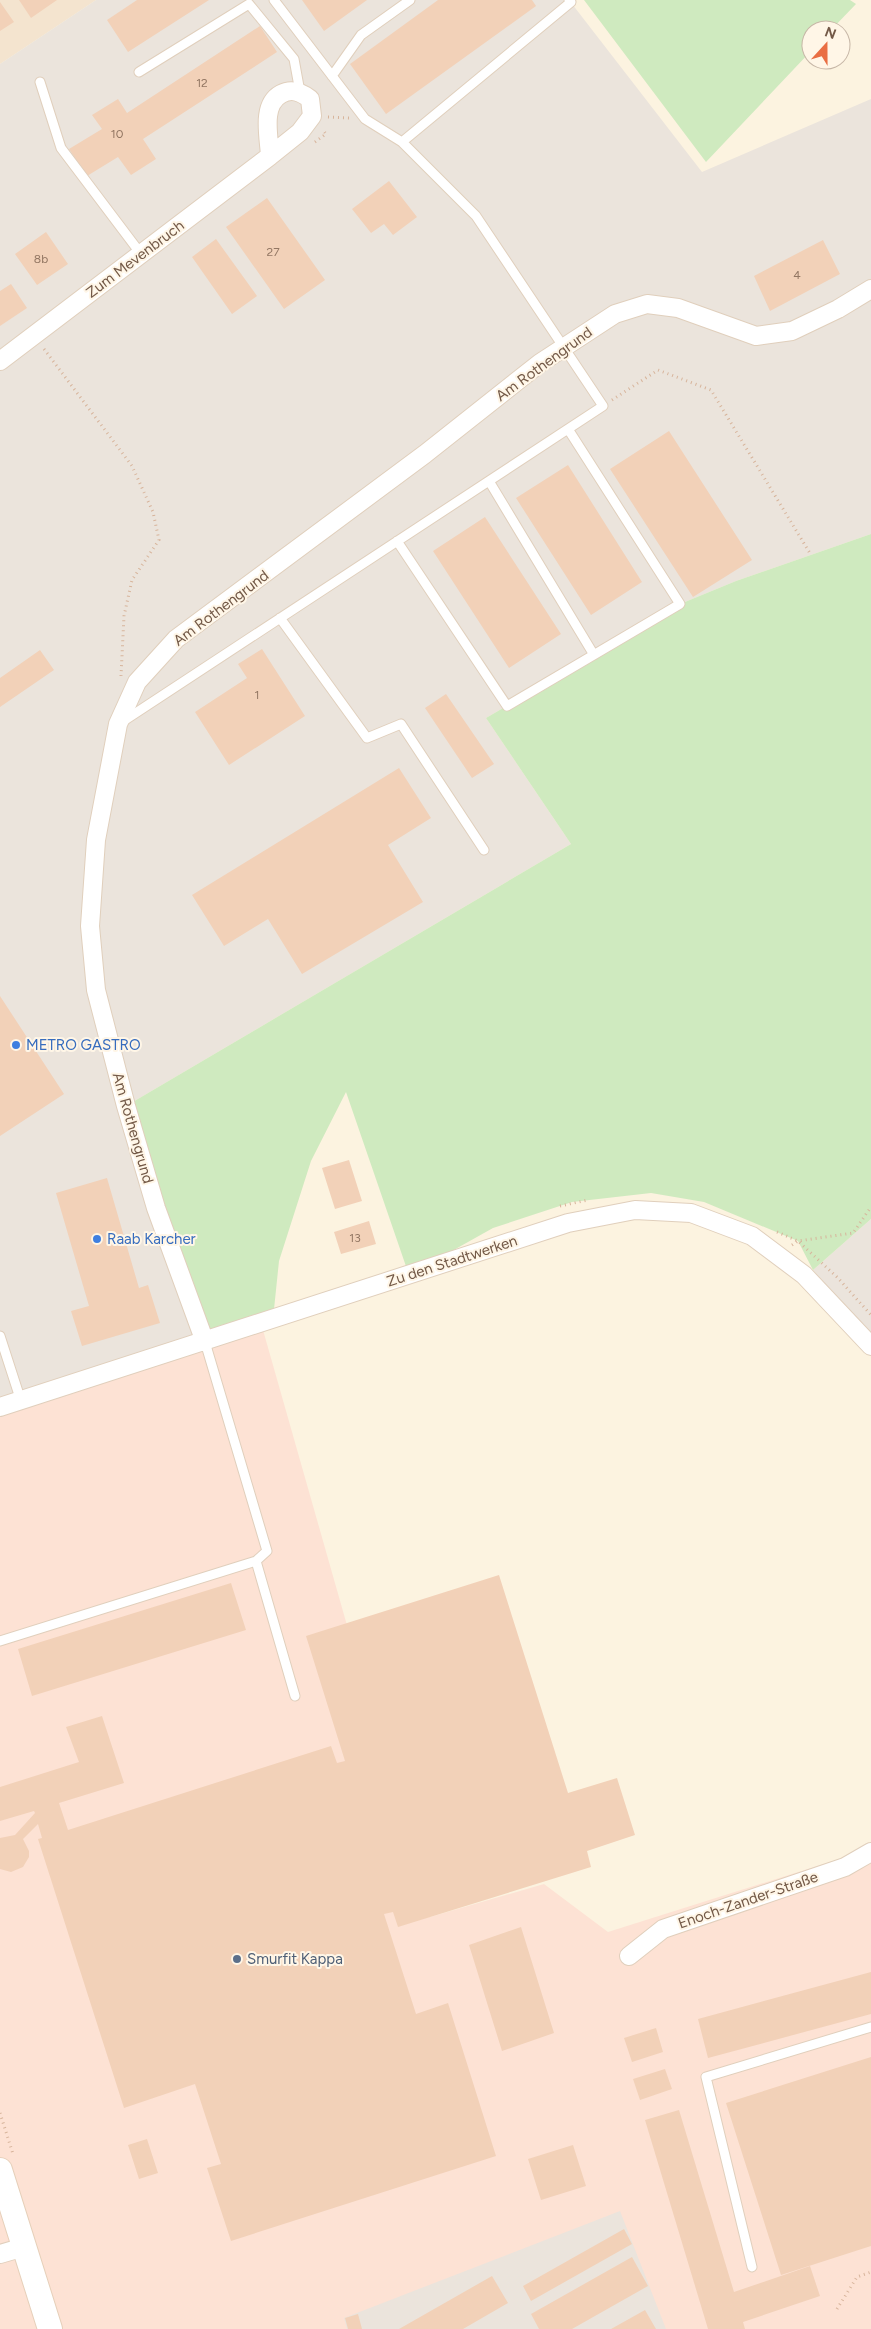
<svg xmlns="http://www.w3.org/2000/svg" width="871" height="2329" font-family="Figtree,sans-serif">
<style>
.residential{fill:#f4e4cf}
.commercial{fill:#fde2d4}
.industrial{fill:#ebe4dc}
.green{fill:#cfeabf}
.building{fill:#f2d1b8}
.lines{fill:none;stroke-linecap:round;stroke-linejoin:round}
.lane-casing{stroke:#e0cfbc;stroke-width:11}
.street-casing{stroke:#e0cfbc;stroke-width:20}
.secondary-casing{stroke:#e6d0ba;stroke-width:26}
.path{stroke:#d7b49b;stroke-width:3;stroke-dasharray:1 4;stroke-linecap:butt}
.lane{stroke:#fff;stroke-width:9}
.street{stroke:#fff;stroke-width:18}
.secondary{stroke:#fff;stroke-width:24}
.shop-dot{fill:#3f7fe0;stroke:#fff6e7;stroke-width:2}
.service-dot{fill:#5c6f8a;stroke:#fff6e7;stroke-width:2}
.labels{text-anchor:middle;stroke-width:4;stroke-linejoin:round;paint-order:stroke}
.number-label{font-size:12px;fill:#937763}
.street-label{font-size:15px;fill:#735947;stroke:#fff6e7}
.shop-label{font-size:15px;fill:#366cbe;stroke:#fff6e7;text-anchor:start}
.service-label{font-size:15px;fill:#4e5e75;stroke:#fff6e7;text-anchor:start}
</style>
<rect width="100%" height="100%" fill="#fcf3e0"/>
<path class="residential" d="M0 0H96L0 64Z"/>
<path class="commercial" d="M261 1323 430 1917 544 1884 608 1932 871 1849V2329H0V1407Z"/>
<path class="industrial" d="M96 0H569L702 172 871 99V534L736 581 680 604 486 718 571 844 126 1106 205 1342 0 1407V64Z
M871 1219V1336L813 1270Z
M620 2211 666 2329H347L344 2318Z"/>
<path class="green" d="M584 0H850L856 4 831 30H811V51L706 162Z
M871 534V1219L813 1270 798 1241 704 1202 651 1193 572 1202 493 1228 409 1275 346 1092 311 1161 279 1261 273 1319 205 1342 126 1106 571 844 486 718 680 604 736 581Z"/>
<path class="building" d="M19 0H57L31 18Z
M137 0H209L128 52 107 20Z
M302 0H367L324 31Z
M438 0H532L536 6 386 114 350 64Z
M0 2 14 22 0 31Z
M260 26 277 52 143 139 156 159 131 175 118 157 87 176 69 149 102 129 92 115 118 99 127 113Z
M389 181 417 217 393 235 384 224 371 233 352 209Z
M267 198 325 280 284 309 226 227Z
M46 232 68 264 37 285 15 254Z
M216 239 257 296 232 314 192 257Z
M823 240 840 274 770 311 754 276Z
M11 284 27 308 0 326V291Z
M669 431 752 560 693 597 610 469Z
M568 465 642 582 591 615 516 498Z
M485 517 561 634 509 668 433 551Z
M262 649 305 716 229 765 195 712 247 678 238 664Z
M40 650 54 670 0 707V678Z
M446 694 494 764 472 778 425 708Z
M399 768 431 818 388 845 423 902 302 974 268 919 224 946 192 895Z
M0 996 64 1094 0 1136Z
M349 1160 362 1201 335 1209 322 1168Z
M107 1178 139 1288 148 1285 160 1323 82 1346 71 1311 89 1306 56 1193Z
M369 1221 376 1244 341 1254 334 1232Z
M499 1575 568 1793 617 1778 635 1835 587 1851 591 1867 398 1927 393 1912 384 1914 416 2014 448 2003 496 2156 231 2241 207 2168 221 2164 195 2084 124 2108 38 1839 42 1838 38 1824 23 1839 29 1851V1857L23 1867 11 1872 0 1869V1838L15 1835 35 1813 34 1811 0 1821V1787L79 1762 66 1727 102 1716 124 1783 59 1803 68 1830 331 1746 337 1763 345 1761 306 1636Z
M231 1583 246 1630 32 1696 18 1649Z
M521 1927 554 2033 502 2051 469 1945Z
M871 1972V2014L708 2058 698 2019Z
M656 2028 663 2052 632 2062 624 2038Z
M871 2057V2246L781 2275 726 2103Z
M665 2069 672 2089 640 2100 633 2079Z
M679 2110 734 2292 810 2266 820 2296 743 2322 745 2329H708L645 2120Z
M147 2139 158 2173 139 2179 128 2145Z
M573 2145 586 2186 541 2200 528 2159Z
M624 2229 632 2244 531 2301 523 2286Z
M632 2257 648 2286 572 2329H539L531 2314Z
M492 2276 508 2303 463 2329H399Z
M645 2310 656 2329H611Z
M358 2314 362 2329H348L345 2318Z"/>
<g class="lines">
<g class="lane-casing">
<path id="lane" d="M139 72 249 4 294 59 300 92
M332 76 361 35 410 0
M40 82 61 148 141 254
M402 142 571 2 569 0
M489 481 594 655
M397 541 507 706 680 604 568 429
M280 618 367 738 401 724 484 850
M122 722 603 406 476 216 402 142 365 119 274 0
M0 1336 21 1401
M205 1342 267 1551 256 1561 295 1696
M0 1641 256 1561
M752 2267 706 2077 871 2027"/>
</g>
<g class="street-casing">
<path id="street" d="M0 361 270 156 300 132 312 116 310 99C301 92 292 88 281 94 261 105 269 136 270 156
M205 1342 156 1208 126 1106 96 990 90 926 96 840 118 724 137 682 176 639 425 454 540 363 615 314 647 304 678 308 756 336 792 331 838 309 871 289
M0 1407 568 1223 635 1210 691 1213 752 1236 804 1275 871 1346
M629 1956 663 1929 845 1867 871 1852
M0 2254 24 2247"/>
</g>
<g class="secondary-casing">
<path id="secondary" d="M0 2170 50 2329"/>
</g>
<path class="path" d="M328 117 349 118
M315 142 326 134 323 130
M44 349 132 466 153 512 159 540 132 580 124 616 121 676
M612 400 658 370 711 390 811 555
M560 1206 588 1200
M777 1232 798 1241 838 1278 871 1315
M792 1245 798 1241 853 1233 871 1207
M0 2113 13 2154
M837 2309 857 2277 871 2272"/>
<use href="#lane" class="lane"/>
<use href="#street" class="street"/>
<use href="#secondary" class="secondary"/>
</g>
<g class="shop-dot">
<circle cx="16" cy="1045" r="5"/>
<circle cx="97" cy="1239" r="5"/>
</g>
<circle class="service-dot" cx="237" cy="1959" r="5"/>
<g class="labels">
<g class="number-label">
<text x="202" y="87">12</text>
<text x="117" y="138">10</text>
<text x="273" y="256">27</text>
<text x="41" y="263">8b</text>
<text x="797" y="279">4</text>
<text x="257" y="699">1</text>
<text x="355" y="1242">13</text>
</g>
<g class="street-label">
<text transform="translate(135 259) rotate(-37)" y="5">Zum Mevenbruch</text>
<text transform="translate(544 364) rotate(-36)" y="5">Am Rothengrund</text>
<text transform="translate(221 608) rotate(-37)" y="5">Am Rothengrund</text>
<text transform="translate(133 1128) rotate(74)" y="5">Am Rothengrund</text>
<text transform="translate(452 1261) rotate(-18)" y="5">Zu den Stadtwerken</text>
<text transform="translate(748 1900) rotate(-19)" y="5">Enoch-Zander-Straße</text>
</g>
<g class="shop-label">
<text x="26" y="1050">METRO GASTRO</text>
<text x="107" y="1244">Raab Karcher</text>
</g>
<g class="service-label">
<text x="247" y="1964">Smurfit Kappa</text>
</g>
</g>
<g transform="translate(826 45) rotate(21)"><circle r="24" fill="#fff6e7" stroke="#c7b7a7"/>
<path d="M0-4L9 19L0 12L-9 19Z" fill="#e96e43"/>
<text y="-8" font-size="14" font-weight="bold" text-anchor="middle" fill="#735947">N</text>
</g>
</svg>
